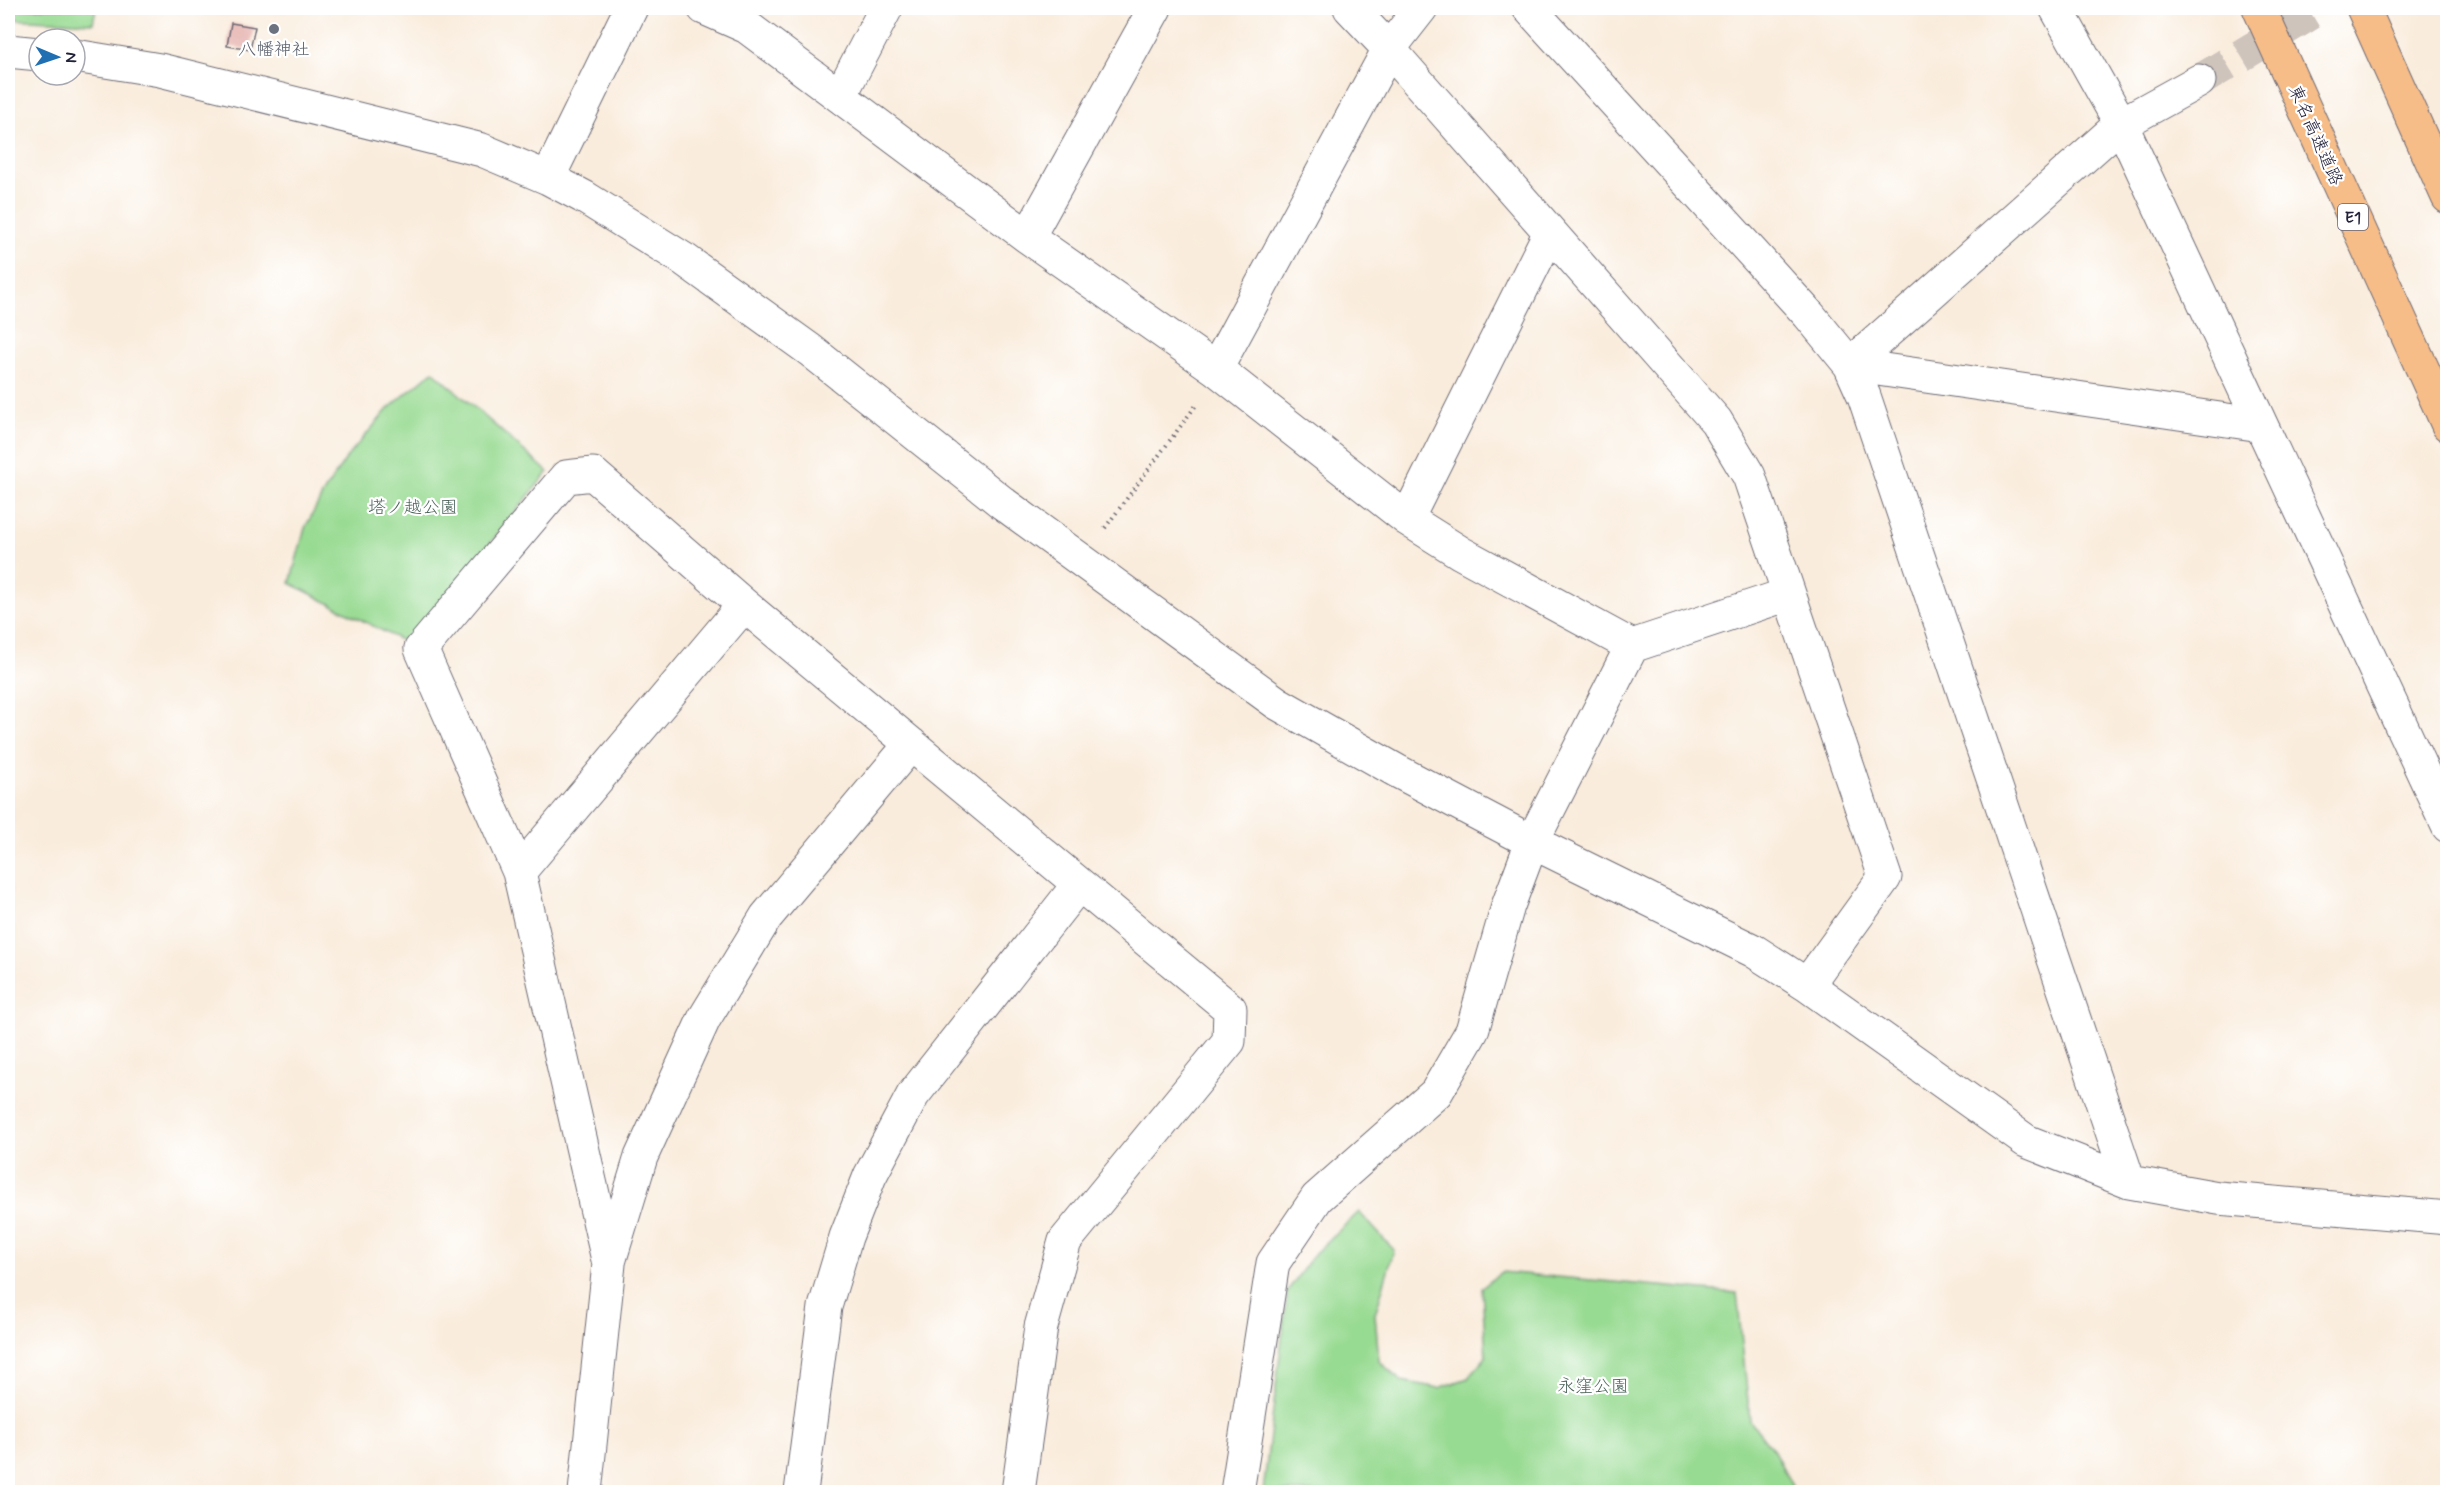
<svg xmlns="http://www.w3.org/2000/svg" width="2455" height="1500" font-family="Mynerve,'Klee One',sans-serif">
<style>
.green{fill:#97da91;stroke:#5c7e66;stroke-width:1.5}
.building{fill:#e5b1ad}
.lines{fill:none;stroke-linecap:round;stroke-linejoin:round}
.minor-tunnel{stroke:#cec4bc;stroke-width:33;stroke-dasharray:33 16;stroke-linecap:butt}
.minor-casing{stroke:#6d6973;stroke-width:35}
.highway-casing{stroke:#6d6973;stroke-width:35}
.path{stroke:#6d6973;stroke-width:4;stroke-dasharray:1.5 4.5;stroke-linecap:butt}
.minor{stroke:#fff;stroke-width:33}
.highway{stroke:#f7bd88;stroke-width:33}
.worship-dot{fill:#6b7280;stroke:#fff;stroke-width:2}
.labels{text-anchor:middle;stroke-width:4.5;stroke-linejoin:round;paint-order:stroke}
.shield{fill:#fff;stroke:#646476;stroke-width:1.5}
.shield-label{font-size:16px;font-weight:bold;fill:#22223b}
.worship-label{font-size:18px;fill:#5b616d;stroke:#fff}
.street-label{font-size:18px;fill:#22223b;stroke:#fff}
.park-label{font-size:18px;fill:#4b6259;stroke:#fff}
</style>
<rect width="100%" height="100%" fill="#fff"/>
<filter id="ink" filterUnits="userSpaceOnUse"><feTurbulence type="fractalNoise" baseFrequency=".0167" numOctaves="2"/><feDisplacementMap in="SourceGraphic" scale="12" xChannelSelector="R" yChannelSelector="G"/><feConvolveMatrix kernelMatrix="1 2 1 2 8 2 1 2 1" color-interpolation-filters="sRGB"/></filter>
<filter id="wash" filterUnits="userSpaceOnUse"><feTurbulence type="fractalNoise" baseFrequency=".008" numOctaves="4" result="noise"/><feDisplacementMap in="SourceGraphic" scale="24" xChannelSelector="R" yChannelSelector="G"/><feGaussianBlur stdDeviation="1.35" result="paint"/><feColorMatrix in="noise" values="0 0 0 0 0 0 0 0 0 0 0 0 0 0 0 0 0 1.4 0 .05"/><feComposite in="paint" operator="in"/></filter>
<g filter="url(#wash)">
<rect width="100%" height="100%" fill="#f9ecdc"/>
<path class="green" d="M8 8H96L93 23 8 19Z
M433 371 548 472 408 644 290 583 305 528 325 490 347 457 388 409Z
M1359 1212 1394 1250 1375 1314 1379 1361 1401 1381 1439 1388 1468 1378 1486 1357 1482 1288 1501 1272 1737 1293 1750 1421 1774 1451 1795 1492H1263L1288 1290 1315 1253Z"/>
<g id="blocks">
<path class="building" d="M231 23 255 27 250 50 227 46Z"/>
</g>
</g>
<g filter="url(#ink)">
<use href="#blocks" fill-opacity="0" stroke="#6d6973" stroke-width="1.5"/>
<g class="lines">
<path class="minor-tunnel" d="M2199 81 2320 8"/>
<g class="minor-casing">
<path id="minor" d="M704 8 747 27 1028 237 1216 369 1407 519 1461 553 1632 646
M1350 8 1389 49 1716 421 1749 476 1885 877 1807 985
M1529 8 1809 315 1850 365 1864 396 2129 1182
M2056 8 2121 124 2448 826
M8 51 39 54
M75 56 160 70 482 150 548 178 584 197 685 260 810 350 1004 504 1277 703 1397 771 1532 842 1754 951 1807 985 2026 1141 2129 1182 2218 1198 2448 1218
M840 96 886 8
M548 178 631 8
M1028 237 1155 8
M1850 365 2121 124 2199 81
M1850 365 2261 425
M1216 369 1389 49 1421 8
M1407 519 1550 232
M519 872 744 605
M609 1262 641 1157 704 1019 766 917 911 744
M585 1492 609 1264 519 872 421 649 566 477 593 474 744 605 1079 884
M801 1492 825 1307 846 1237 870 1176 913 1095 1079 884 1230 1009 1229 1041 1065 1241 1041 1327 1018 1492
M1237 1492 1273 1263 1317 1198 1436 1093 1472 1031 1508 906 1532 842 1632 646 1789 594"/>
</g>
<g class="highway-casing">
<path id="highway" d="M2259 8 2448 425
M2363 8 2448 197"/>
</g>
<path class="path" d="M1105 528 1197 404
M1524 1488 1559 1491"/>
<use href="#minor" class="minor"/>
<use href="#highway" class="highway"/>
</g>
</g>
<circle class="worship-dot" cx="274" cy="29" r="6"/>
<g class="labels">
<rect class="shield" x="2338" y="204" width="30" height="26" rx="4.5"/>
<g class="shield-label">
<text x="2353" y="223">E1</text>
</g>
<g class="worship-label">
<text x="274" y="55">八幡神社</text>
</g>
<g class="street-label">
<text transform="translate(2316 135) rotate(66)" y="6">東名高速道路</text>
</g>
<g class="park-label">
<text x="413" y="513">塔ノ越公園</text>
<text x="1593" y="1392">永窪公園</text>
</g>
</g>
<rect width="2455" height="1500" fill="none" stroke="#fff" stroke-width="30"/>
<g transform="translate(57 57) rotate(92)"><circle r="28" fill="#ffffff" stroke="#a7a7b1" stroke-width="1.5"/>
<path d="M0-4.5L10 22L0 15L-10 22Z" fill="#1f6fb2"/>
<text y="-9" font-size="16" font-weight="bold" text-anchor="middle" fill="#22223b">N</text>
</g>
</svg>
